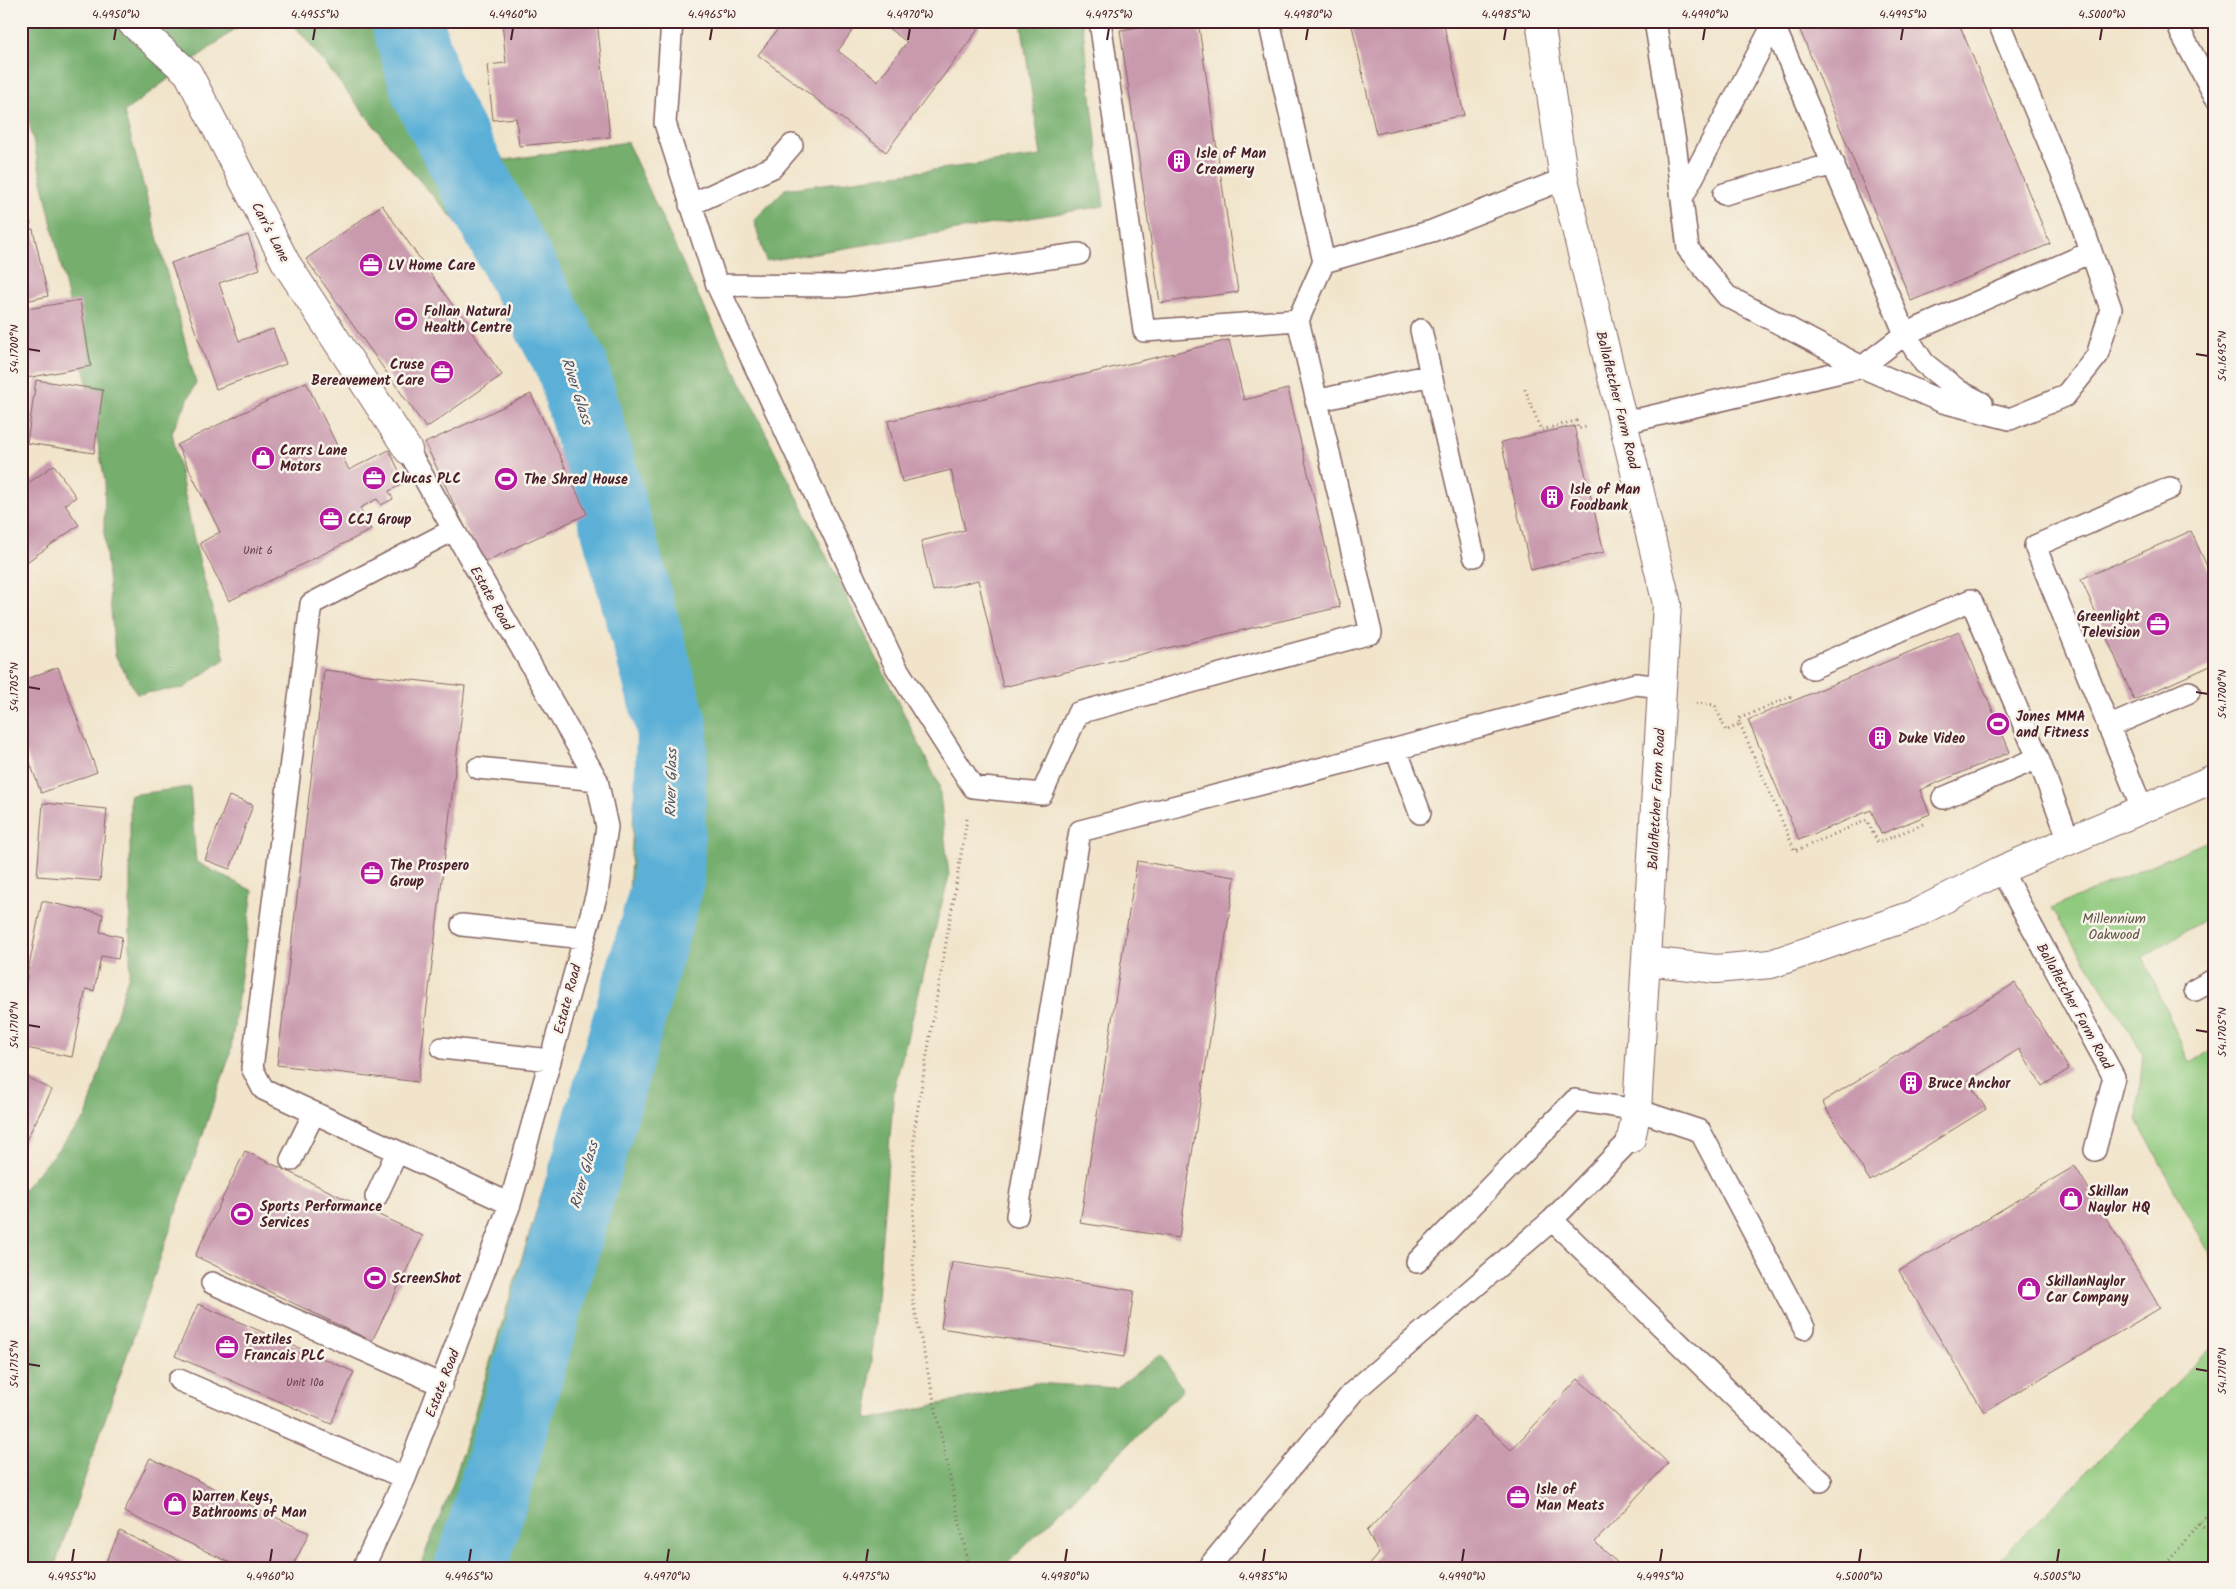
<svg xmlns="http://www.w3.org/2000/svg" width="2236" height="1589" font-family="Kalam,sans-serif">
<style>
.green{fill:#90ca7e;stroke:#6d7454}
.forest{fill:#74ae6d;stroke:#5f664c}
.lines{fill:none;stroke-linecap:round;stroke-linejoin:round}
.river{stroke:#5bb0d7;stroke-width:72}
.building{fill:#c99aae}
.lane-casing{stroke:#846463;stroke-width:24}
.street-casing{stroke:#846463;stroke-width:30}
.path{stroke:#846463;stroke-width:3;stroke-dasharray:1 4;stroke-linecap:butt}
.lane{stroke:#fff;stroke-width:21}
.street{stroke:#fff;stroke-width:28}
.ticks{fill:none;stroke:#4a1f2b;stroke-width:2}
.labels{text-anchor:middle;stroke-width:5;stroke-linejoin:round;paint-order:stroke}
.number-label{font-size:11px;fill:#6a3e4c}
.poi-label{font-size:14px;font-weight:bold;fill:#4a1f2b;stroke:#f7f3e8;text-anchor:start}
.street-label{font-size:14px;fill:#4a1f2b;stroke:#f7f3e8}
.park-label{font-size:14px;fill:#5f5244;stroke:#f7f3e8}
.water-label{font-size:15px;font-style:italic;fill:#505267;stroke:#f7f3e8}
.neatline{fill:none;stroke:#4a1f2b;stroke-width:2}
.ticks-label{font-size:12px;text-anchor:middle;fill:#4a1f2b}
</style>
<rect width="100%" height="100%" fill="#f7f3e8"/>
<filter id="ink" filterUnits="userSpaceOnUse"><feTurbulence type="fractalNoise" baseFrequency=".02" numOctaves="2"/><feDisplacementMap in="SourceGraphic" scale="10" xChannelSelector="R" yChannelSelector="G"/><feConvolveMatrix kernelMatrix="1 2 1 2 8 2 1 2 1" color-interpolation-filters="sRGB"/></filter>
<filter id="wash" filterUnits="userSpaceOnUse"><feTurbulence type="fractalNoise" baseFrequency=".0096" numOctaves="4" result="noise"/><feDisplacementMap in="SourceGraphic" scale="20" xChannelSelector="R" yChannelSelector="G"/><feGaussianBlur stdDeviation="1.12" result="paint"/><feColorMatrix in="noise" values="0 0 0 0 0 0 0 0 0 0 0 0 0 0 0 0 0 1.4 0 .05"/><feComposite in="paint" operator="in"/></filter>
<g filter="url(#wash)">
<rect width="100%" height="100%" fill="#f1e4ca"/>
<path class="green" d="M2215 838V913L2143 957 2189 1062 2215 1049V1279L2211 1256 2137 1120 2143 1053 2052 908Z
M2215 1344V1568H1993L2013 1546Z"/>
<path class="forest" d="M21 21H246L124 112 196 383 172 432 194 540 225 659 184 688 137 694 115 655 104 530 105 482 86 378 21 86Z
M291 21H429L468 118 505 160 627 142 691 281 939 785 949 876 894 1089 867 1420 1035 1383 1116 1388 1162 1354 1183 1390 1003 1568H419L452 1487 628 911 640 704 547 324 402 161Z
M1021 21H1082L1104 206 766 261 754 220 785 189 1041 156Z
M190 787 196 862 253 891 230 1055 54 1568H21V1192L86 1117 130 970V795Z"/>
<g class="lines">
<path class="river" d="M407 21 428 93 572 366 672 727 668 883 478 1546 470 1568"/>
</g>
<g id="blocks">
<path class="building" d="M502 21H597L610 137 519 146 516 118 493 120 487 65 506 63Z
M784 21H859L838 51 878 81 907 42 879 21H972L980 27 886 152 758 55Z
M1178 21H1198L1238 292 1160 303 1120 30Z
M1351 21H1443L1464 115 1376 134Z
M1821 21H1958L2050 244 1911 301 1800 30Z
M21 192 31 224 21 226Z
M382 205 502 375 426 428 306 259Z
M33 229 48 296 21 302V231Z
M248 235 260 269 219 283 239 341 273 329 286 364 216 389 171 263Z
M80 300 91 366 21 379V310Z
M1229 340 1244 400 1288 389 1340 607 1003 687 978 580 933 591 921 541 965 530 951 470 902 482 888 421Z
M36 380 103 390 94 453 27 443Z
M306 382 349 470 389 450 405 483 389 491 393 499 381 505 377 499 360 508 371 530 229 601 200 543 220 532 177 445Z
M531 394 587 514 482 563 425 443Z
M1574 426 1604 552 1531 570 1501 442Z
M54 465 76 497 65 505 79 525 21 566V488Z
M2191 531 2215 584V664L2134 700 2081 579Z
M1959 631 2010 752 1920 790 1930 814 1881 834 1871 810 1799 840 1748 720Z
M58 667 97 772 41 793 21 738V681Z
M324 670 465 686 418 1082 277 1065Z
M229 796 253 805 230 869 205 860Z
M43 803 107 809 100 881 37 876Z
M1137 861 1235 877 1179 1238 1080 1223Z
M42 901 103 914 100 932 122 937 118 959 101 956 94 991 86 989 72 1057 21 1047V1006Z
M2015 983 2069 1069 2042 1086 2019 1049 1968 1081 1986 1109 1870 1181 1822 1102Z
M21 1074 52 1090 21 1150Z
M245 1151 423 1236 372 1341 195 1256Z
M2075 1166 2160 1308 1984 1412 1899 1271Z
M952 1262 1134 1291 1124 1357 941 1328Z
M198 1304 354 1372 331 1424 175 1356Z
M1578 1379 1668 1463 1595 1542 1623 1568H1367L1379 1554 1367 1531 1475 1416 1511 1450Z
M150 1458 309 1533 292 1568H241L124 1512Z
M120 1531 196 1568H103Z"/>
</g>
</g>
<g filter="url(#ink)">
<use href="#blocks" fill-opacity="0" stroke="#846463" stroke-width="1"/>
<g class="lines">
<g class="lane-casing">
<path id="lane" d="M672 21 665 123 717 285 896 667 973 787 1042 794 1078 713 1371 633 1298 320
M1100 21 1144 331 1298 320 1324 262 1432 231 1564 179
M1269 21 1324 262
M1655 21 1675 142 1688 249 1727 296 1862 367 1943 402 2010 419 2065 396 2097 356 2111 309 2076 208 1998 21
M2178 21 2181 33 2215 96
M1724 194 1834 164
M1682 198 1773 25
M690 205 773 167 792 145
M717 285 844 286 1079 254
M1431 375 1474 556
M1316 401 1431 375 1421 330
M1982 403 1959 391 1924 363 1905 334 2091 252
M1623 423 1862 367 1905 334 1772 21
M453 530 311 604 252 1068 263 1089 510 1204
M1812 668 1971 600 2038 758 2069 840
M2108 727 2189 692
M1396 749 1420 813
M478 768 597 780
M1943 798 2038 758
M2142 808 2035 546 2170 488
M2001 870 2114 1077 2095 1150
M462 925 584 938
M2195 990 2215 979
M442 1048 550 1060
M291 1160 314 1113
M376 1197 397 1152
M1017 1216 1080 831 1396 749 1636 684 1662 687
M1552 1220 1821 1481
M1417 1262 1575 1100 1637 1110 1700 1131 1804 1328
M212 1283 442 1385
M179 1380 405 1478
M363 1568 405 1478 510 1204 597 893 607 827 597 780 408 450
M1208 1568 1353 1392 1552 1220 1631 1139"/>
</g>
<g class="street-casing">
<path id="street" d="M130 21 188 73 286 263 408 450
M1540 21 1564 179 1667 604 1637 1110 1631 1139
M1647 961 1716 969 1771 964 1913 915 2001 870 2215 778"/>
</g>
<path class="path" d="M1525 389 1541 430 1576 421 1578 429 1589 426
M1696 703 1715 705 1726 731 1740 724 1738 719 1794 695
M1740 724 1795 851 1867 820 1878 843 1925 823
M967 819 914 1131 913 1301 969 1568
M2199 1524 2215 1537
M2163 1568 2215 1504"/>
<use href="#lane" class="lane"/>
<use href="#street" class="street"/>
</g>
</g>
<path class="ticks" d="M114 40 116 28M313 40 315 28M511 40 513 28M710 40 712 28M908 40 910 28M1107 40 1109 28M1306 40 1308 28M1504 40 1506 28M1703 40 1705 28M1901 40 1903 28M2100 40 2102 28M28 349 40 351M2196 354 2208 356M28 687 40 689M2196 692 2208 694M28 1025 40 1027M2196 1030 2208 1032M28 1364 40 1366M2196 1369 2208 1371M72 1562 74 1549M270 1562 272 1549M469 1562 471 1549M667 1562 669 1549M866 1562 868 1549M1065 1562 1067 1549M1263 1562 1265 1549M1462 1562 1464 1549M1660 1562 1662 1549M1859 1562 1861 1549M2057 1562 2059 1549"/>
<defs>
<g id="building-disc" transform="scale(1.25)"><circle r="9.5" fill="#b5179e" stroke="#f7f3e8"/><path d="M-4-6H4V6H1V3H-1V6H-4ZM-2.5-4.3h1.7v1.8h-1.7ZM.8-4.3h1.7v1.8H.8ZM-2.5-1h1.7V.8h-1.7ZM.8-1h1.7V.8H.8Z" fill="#fff"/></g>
<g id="office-disc" transform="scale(1.25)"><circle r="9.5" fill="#b5179e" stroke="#f7f3e8"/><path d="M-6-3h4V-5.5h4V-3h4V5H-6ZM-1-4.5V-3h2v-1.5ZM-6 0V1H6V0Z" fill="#fff"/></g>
<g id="stadium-disc" transform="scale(1.25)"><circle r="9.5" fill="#b5179e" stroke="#f7f3e8"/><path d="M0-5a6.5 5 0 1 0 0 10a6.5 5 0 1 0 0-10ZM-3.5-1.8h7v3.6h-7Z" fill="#fff"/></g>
<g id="shop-disc" transform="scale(1.25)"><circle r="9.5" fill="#b5179e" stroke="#f7f3e8"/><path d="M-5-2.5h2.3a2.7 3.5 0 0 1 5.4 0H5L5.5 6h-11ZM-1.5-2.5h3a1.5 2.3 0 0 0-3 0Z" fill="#fff"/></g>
</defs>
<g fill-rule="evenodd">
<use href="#building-disc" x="1179" y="161"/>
<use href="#office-disc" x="371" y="265"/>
<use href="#stadium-disc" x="406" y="319"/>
<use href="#office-disc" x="442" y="372"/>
<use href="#shop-disc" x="263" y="458"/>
<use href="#office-disc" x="374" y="478"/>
<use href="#stadium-disc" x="506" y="479"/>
<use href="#building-disc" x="1552" y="497"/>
<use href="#office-disc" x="331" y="519"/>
<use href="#office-disc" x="2158" y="624"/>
<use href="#stadium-disc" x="1998" y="724"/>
<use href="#building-disc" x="1880" y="738"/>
<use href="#office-disc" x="372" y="873"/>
<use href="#building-disc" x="1911" y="1083"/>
<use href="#shop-disc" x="2071" y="1199"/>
<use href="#stadium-disc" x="242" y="1214"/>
<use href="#stadium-disc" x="375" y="1278"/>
<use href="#shop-disc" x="2029" y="1289"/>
<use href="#office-disc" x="227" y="1347"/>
<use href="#office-disc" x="1518" y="1497"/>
<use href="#shop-disc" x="175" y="1504"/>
</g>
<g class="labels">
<g class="number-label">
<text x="258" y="554">Unit 6</text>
<text x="305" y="1386">Unit 10a</text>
</g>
<g class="poi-label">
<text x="1196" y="158">Isle of Man<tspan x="1196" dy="16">Creamery</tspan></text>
<text x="388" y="270">LV Home Care</text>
<text x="424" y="316">Follan Natural<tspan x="424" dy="16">Health Centre</tspan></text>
<text x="424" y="369" text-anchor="end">Cruse<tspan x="424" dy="16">Bereavement Care</tspan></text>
<text x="280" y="455">Carrs Lane<tspan x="280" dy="16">Motors</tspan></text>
<text x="392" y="483">Clucas PLC</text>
<text x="524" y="484">The Shred House</text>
<text x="1570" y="494">Isle of Man<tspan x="1570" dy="16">Foodbank</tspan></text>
<text x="348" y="524">CCJ Group</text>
<text x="2140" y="621" text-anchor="end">Greenlight<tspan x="2140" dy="16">Television</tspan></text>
<text x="2016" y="721">Jones MMA<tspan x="2016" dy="16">and Fitness</tspan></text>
<text x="1898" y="743">Duke Video</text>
<text x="390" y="870">The Prospero<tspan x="390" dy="16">Group</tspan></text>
<text x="1928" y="1088">Bruce Anchor</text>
<text x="2088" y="1196">Skillan<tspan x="2088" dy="16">Naylor HQ</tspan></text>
<text x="260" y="1211">Sports Performance<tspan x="260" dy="16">Services</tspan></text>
<text x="392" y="1283">ScreenShot</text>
<text x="2046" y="1286">SkillanNaylor<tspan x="2046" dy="16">Car Company</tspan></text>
<text x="244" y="1344">Textiles<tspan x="244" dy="16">Francais PLC</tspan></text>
<text x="1536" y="1494">Isle of<tspan x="1536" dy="16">Man Meats</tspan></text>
<text x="192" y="1501">Warren Keys,<tspan x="192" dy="16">Bathrooms of Man</tspan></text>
</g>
<g class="street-label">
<text transform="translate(271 232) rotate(62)" y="5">Carr's Lane</text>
<text transform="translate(1618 400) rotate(76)" y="5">Ballafletcher Farm Road</text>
<text transform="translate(492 598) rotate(60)" y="5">Estate Road</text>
<text transform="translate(1656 799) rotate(-87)" y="5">Ballafletcher Farm Road</text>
<text transform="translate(567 999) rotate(-75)" y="5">Estate Road</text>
<text transform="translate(2075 1006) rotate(61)" y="5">Ballafletcher Farm Road</text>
<text transform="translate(442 1383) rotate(-69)" y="5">Estate Road</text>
</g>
<g class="park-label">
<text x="2114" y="923">Millennium<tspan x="2114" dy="16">Oakwood</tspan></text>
</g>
<g class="water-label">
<text transform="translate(577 391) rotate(72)" y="5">River Glass</text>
<text transform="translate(671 783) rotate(-89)" y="5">River Glass</text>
<text transform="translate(584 1175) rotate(-74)" y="5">River Glass</text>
</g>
</g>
<rect width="2236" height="1589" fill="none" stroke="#f7f3e8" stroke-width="55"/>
<rect x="28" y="28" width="2180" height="1534" class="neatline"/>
<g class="ticks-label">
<text x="116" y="18">4.4950°W</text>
<text x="315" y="18">4.4955°W</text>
<text x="513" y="18">4.4960°W</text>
<text x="712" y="18">4.4965°W</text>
<text x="910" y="18">4.4970°W</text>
<text x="1109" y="18">4.4975°W</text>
<text x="1308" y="18">4.4980°W</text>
<text x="1506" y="18">4.4985°W</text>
<text x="1705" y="18">4.4990°W</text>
<text x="1903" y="18">4.4995°W</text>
<text x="2102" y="18">4.5000°W</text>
<text transform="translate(14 349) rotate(-90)" y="4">54.1700°N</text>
<text transform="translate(2222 356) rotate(-90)" y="4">54.1695°N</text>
<text transform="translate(14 687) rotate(-90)" y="4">54.1705°N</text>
<text transform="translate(2222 694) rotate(-90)" y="4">54.1700°N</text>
<text transform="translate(14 1025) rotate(-90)" y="4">54.1710°N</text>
<text transform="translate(2222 1032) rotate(-90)" y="4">54.1705°N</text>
<text transform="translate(14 1364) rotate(-90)" y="4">54.1715°N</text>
<text transform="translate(2222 1371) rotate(-90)" y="4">54.1710°N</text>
<text x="72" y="1580">4.4955°W</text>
<text x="270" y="1580">4.4960°W</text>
<text x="469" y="1580">4.4965°W</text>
<text x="667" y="1580">4.4970°W</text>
<text x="866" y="1580">4.4975°W</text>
<text x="1065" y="1580">4.4980°W</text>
<text x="1263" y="1580">4.4985°W</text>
<text x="1462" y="1580">4.4990°W</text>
<text x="1660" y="1580">4.4995°W</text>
<text x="1859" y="1580">4.5000°W</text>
<text x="2057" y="1580">4.5005°W</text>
</g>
</svg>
